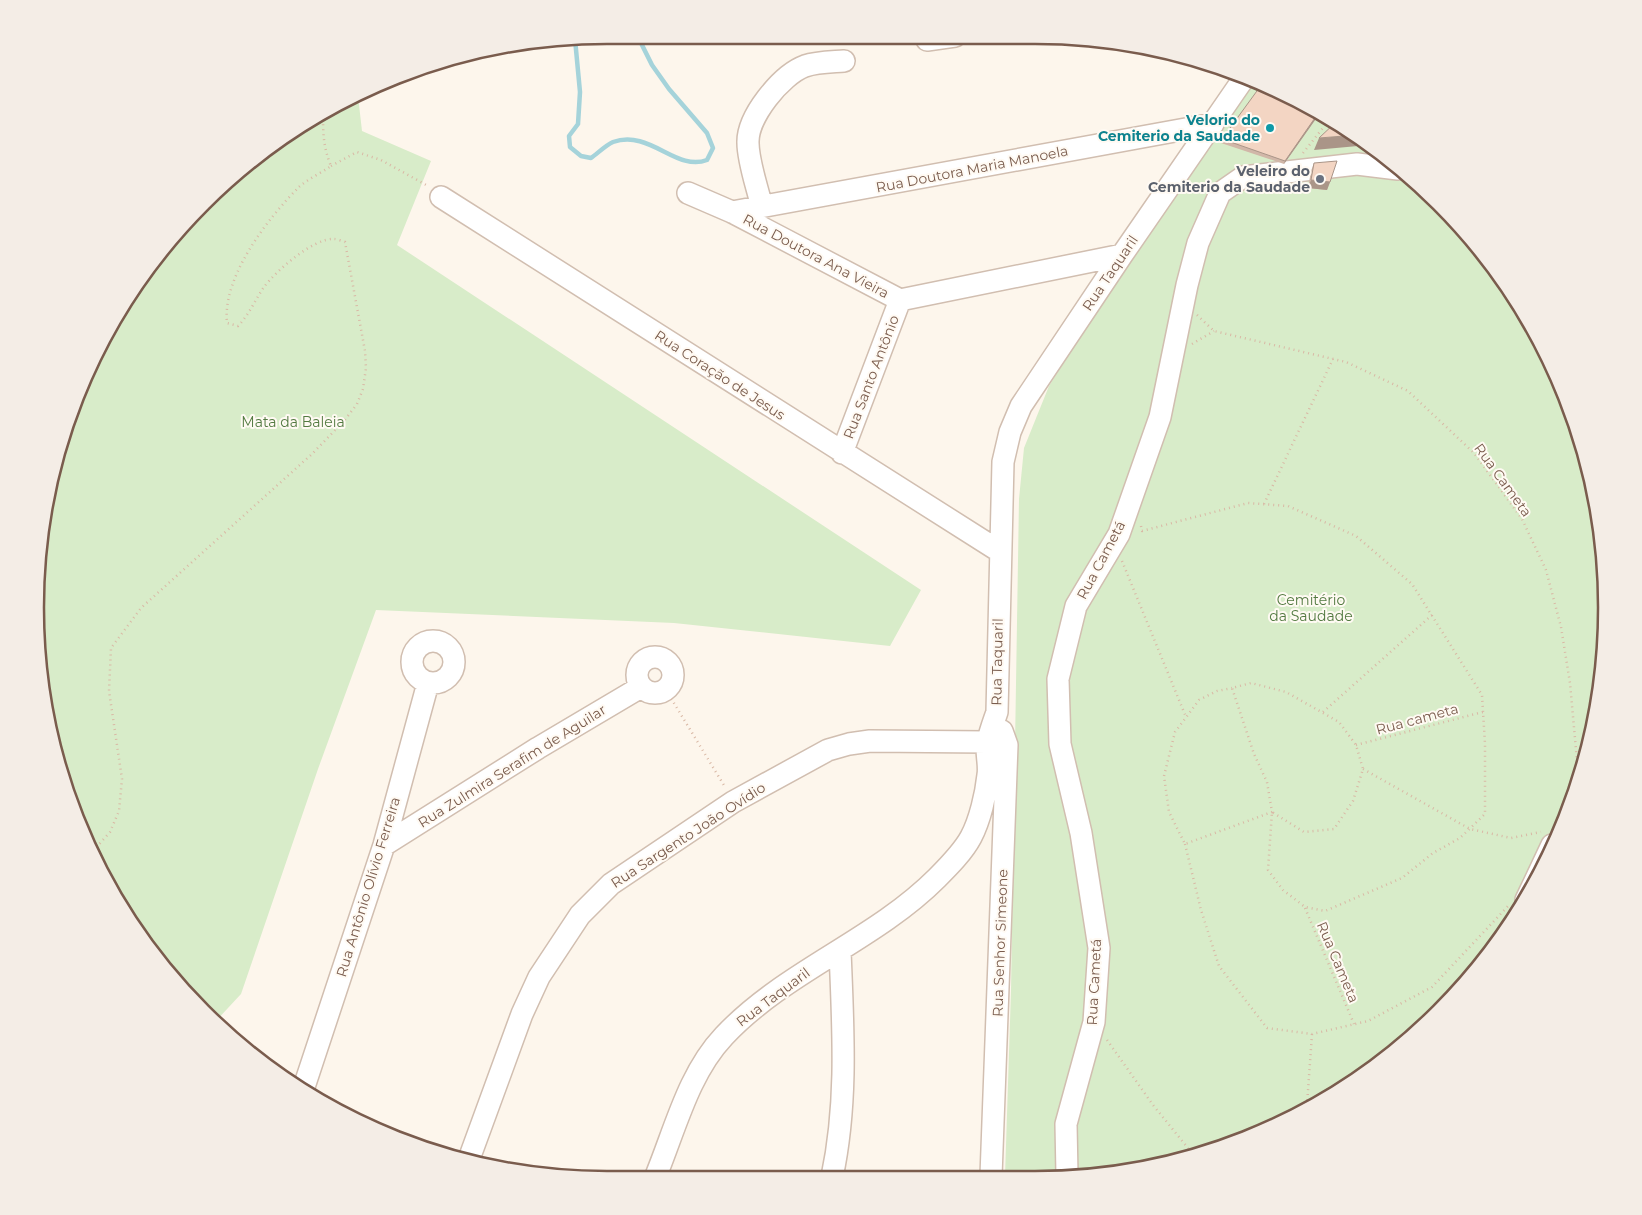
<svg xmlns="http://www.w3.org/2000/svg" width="1642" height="1215" font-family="Montserrat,sans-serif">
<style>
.green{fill:#d8ecc9}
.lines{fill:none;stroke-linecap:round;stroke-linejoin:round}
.stream{stroke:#a5d3da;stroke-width:4.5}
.minor-casing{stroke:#d1beb0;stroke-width:24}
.path{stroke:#d9b8a5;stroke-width:2.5;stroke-dasharray:1 4;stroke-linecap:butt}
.minor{stroke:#fff;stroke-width:21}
.wall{fill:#d1b7a8}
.shaded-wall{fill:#aa9588}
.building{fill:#f3d5c3;stroke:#aa9588}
.culture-dot{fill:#0f9aa8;stroke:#fffaf3;stroke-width:2}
.worship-dot{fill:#6b7280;stroke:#fffaf3;stroke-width:2}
.labels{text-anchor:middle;stroke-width:4;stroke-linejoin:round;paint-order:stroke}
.culture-label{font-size:14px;font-weight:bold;fill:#0d838f;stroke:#fffaf3;text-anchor:end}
.street-label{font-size:14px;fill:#7a5c4d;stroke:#fffaf3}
.worship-label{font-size:14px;font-weight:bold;fill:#5b616d;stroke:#fffaf3;text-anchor:end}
.park-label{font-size:14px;fill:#537a41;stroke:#fffaf3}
.rim{fill:none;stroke:#7a5c4d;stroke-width:2.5}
</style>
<rect width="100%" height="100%" fill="#fdf6ec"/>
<path class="green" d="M1254 81 1287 94 1353 132 1439 202 1489 259 1548 355 1588 460 1606 570 1602 683 1577 792 1530 894 1465 985 1383 1062 1253 1137 1110 1175 1005 1176 1011 991 1019 499 1024 448 1049 386 1081 335Z
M358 96 362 131 431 161 397 245 921 590 890 646 674 623 376 610 318 769 241 994 215 1022 153 956 78 826 46 719 36 645 46 496 94 354 153 259 202 203 321 112Z"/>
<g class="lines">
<path class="stream" d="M575 39 580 92 578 124 569 136 570 147 581 156 591 158C598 153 606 145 613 142 650 129 676 172 707 160L713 148 707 133 669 89 652 65 637 35"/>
<g class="minor-casing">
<path id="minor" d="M927 40 955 36
M688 193 732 212 900 300 1122 255
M441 197 999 551
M762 208C758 189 748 162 748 143 747 117 781 75 805 66 817 62 832 62 844 61
M732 212 1213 124
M842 453 900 300
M412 662a21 21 0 1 1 42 0a21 21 0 1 1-42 0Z
M637 675a18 18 0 1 1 36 0a18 18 0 1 1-36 0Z
M384 845 538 748 641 687
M1526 900 1552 845
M303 1090 384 845 428 683
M469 1159 522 1014 539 977 580 915 611 884 733 802 828 750 849 744 870 741 987 742 1007 745
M1067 1175 1066 1124 1094 1022 1099 948 1081 833 1060 744 1058 679 1076 606 1119 534 1160 417 1187 285 1198 243 1220 193 1243 177 1357 164 1398 169
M991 1176 1007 745 1002 731
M832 1177C848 1102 843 1027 840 951
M655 1178C675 1130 688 1074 724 1036 785 971 874 941 937 878 949 866 963 852 971 837 980 820 986 794 988 775 990 764 985 752 988 741 990 731 994 721 997 712L1003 462 1010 432 1021 406 1122 255 1244 78"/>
</g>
<path class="path" d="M1303 153 1330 119
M331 166 357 152 381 160 428 186
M1197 315 1214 331 1346 362 1408 391 1474 453 1522 519 1546 570 1561 627 1570 683 1579 783
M1192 344 1214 331
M1264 504 1333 359
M1141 526 1142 531 1248 503 1288 506 1356 536 1412 584 1482 695 1485 744V814L1460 838 1433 853 1402 878 1325 911 1305 907 1283 890 1268 870 1272 812 1304 832 1334 829 1353 801 1363 769 1356 745 1339 722 1286 692 1251 683 1232 688 1254 754 1267 782 1272 812 1185 844 1169 812 1164 776 1175 732 1199 700 1217 691 1232 688
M1122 561 1186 717
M666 690 725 787
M1323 712 1432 615
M1356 745 1483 712
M1363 769 1470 829 1511 838 1541 832
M1185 844 1201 910 1219 966 1267 1028 1312 1034 1368 1021 1432 987 1510 904
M93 851 110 832 119 811 122 779 109 691 111 648 141 608 312 454 344 421 357 404 363 389 366 368 365 351 345 242C342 241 337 239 334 239 313 238 276 271 264 287 255 300 249 315 238 326L227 323C222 277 268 218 299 187 308 179 321 173 331 166 323 147 323 132 323 111
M1305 908 1354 1024
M1107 1040 1153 1105 1192 1153
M1307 1105 1312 1034"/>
<use href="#minor" class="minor"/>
</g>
<path class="wall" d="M1320 113 1284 164 1221 143 1222 139Z
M1314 163 1330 182 1327 190 1308 188 1311 171Z"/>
<path class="shaded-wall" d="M1319 112 1320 113 1284 164 1285 161Z
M1357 135 1369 145 1314 150 1319 138Z
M1311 180 1330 182 1327 190 1308 188Z"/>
<path class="building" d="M1262 84 1287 94 1319 112 1285 161 1222 139Z
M1336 122 1353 132 1357 135 1319 138Z
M1337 161 1330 182 1311 180 1314 163Z"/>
<circle class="culture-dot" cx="1270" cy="128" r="5"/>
<circle class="worship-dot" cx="1320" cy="179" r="5"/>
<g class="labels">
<g class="culture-label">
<text x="1260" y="125">Velorio do<tspan x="1260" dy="16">Cemiterio da Saudade</tspan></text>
</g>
<g class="street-label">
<text transform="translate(972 169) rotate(-11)" y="5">Rua Doutora Maria Manoela</text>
<text transform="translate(816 256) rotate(28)" y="5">Rua Doutora Ana Vieira</text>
<text transform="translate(1110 273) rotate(-56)" y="5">Rua Taquaril</text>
<text transform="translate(720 375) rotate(33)" y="5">Rua Coração de Jesus</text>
<text transform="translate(871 377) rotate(-69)" y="5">Rua Santo Antônio</text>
<text transform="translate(1503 480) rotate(54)" y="5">Rua Cameta</text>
<text transform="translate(1101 560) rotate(-62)" y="5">Rua Cametá</text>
<text transform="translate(997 662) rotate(-89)" y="5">Rua Taquaril</text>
<text transform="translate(1417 719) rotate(-15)" y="5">Rua cameta</text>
<text transform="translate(512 766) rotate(-32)" y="5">Rua Zulmira Serafim de Aguilar</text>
<text transform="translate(688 835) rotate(-33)" y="5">Rua Sargento João Ovídio</text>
<text transform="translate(368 887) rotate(-73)" y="5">Rua Antônio Olívio Ferreira</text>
<text transform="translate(1000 943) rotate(-88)" y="5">Rua Senhor Simeone</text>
<text transform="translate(1338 962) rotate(67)" y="5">Rua Cameta</text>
<text transform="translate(1094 982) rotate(-87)" y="5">Rua Cametá</text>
<text transform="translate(773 997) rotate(-37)" y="5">Rua Taquaril</text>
</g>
<g class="worship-label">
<text x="1310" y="176">Veleiro do<tspan x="1310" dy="16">Cemiterio da Saudade</tspan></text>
</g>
<g class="park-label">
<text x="293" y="427">Mata da Baleia</text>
<text x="1311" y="605">Cemitério<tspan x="1311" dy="16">da Saudade</tspan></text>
</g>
</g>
<path d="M0 0H1642V1215H0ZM607 44H1035A563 563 0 0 1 1598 607V608A563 563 0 0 1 1035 1171H607A563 563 0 0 1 44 608V607A563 563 0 0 1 607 44Z" fill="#f4ede6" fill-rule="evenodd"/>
<path class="rim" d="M607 44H1035A563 563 0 0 1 1598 607V608A563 563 0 0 1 1035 1171H607A563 563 0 0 1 44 608V607A563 563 0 0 1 607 44Z"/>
</svg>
